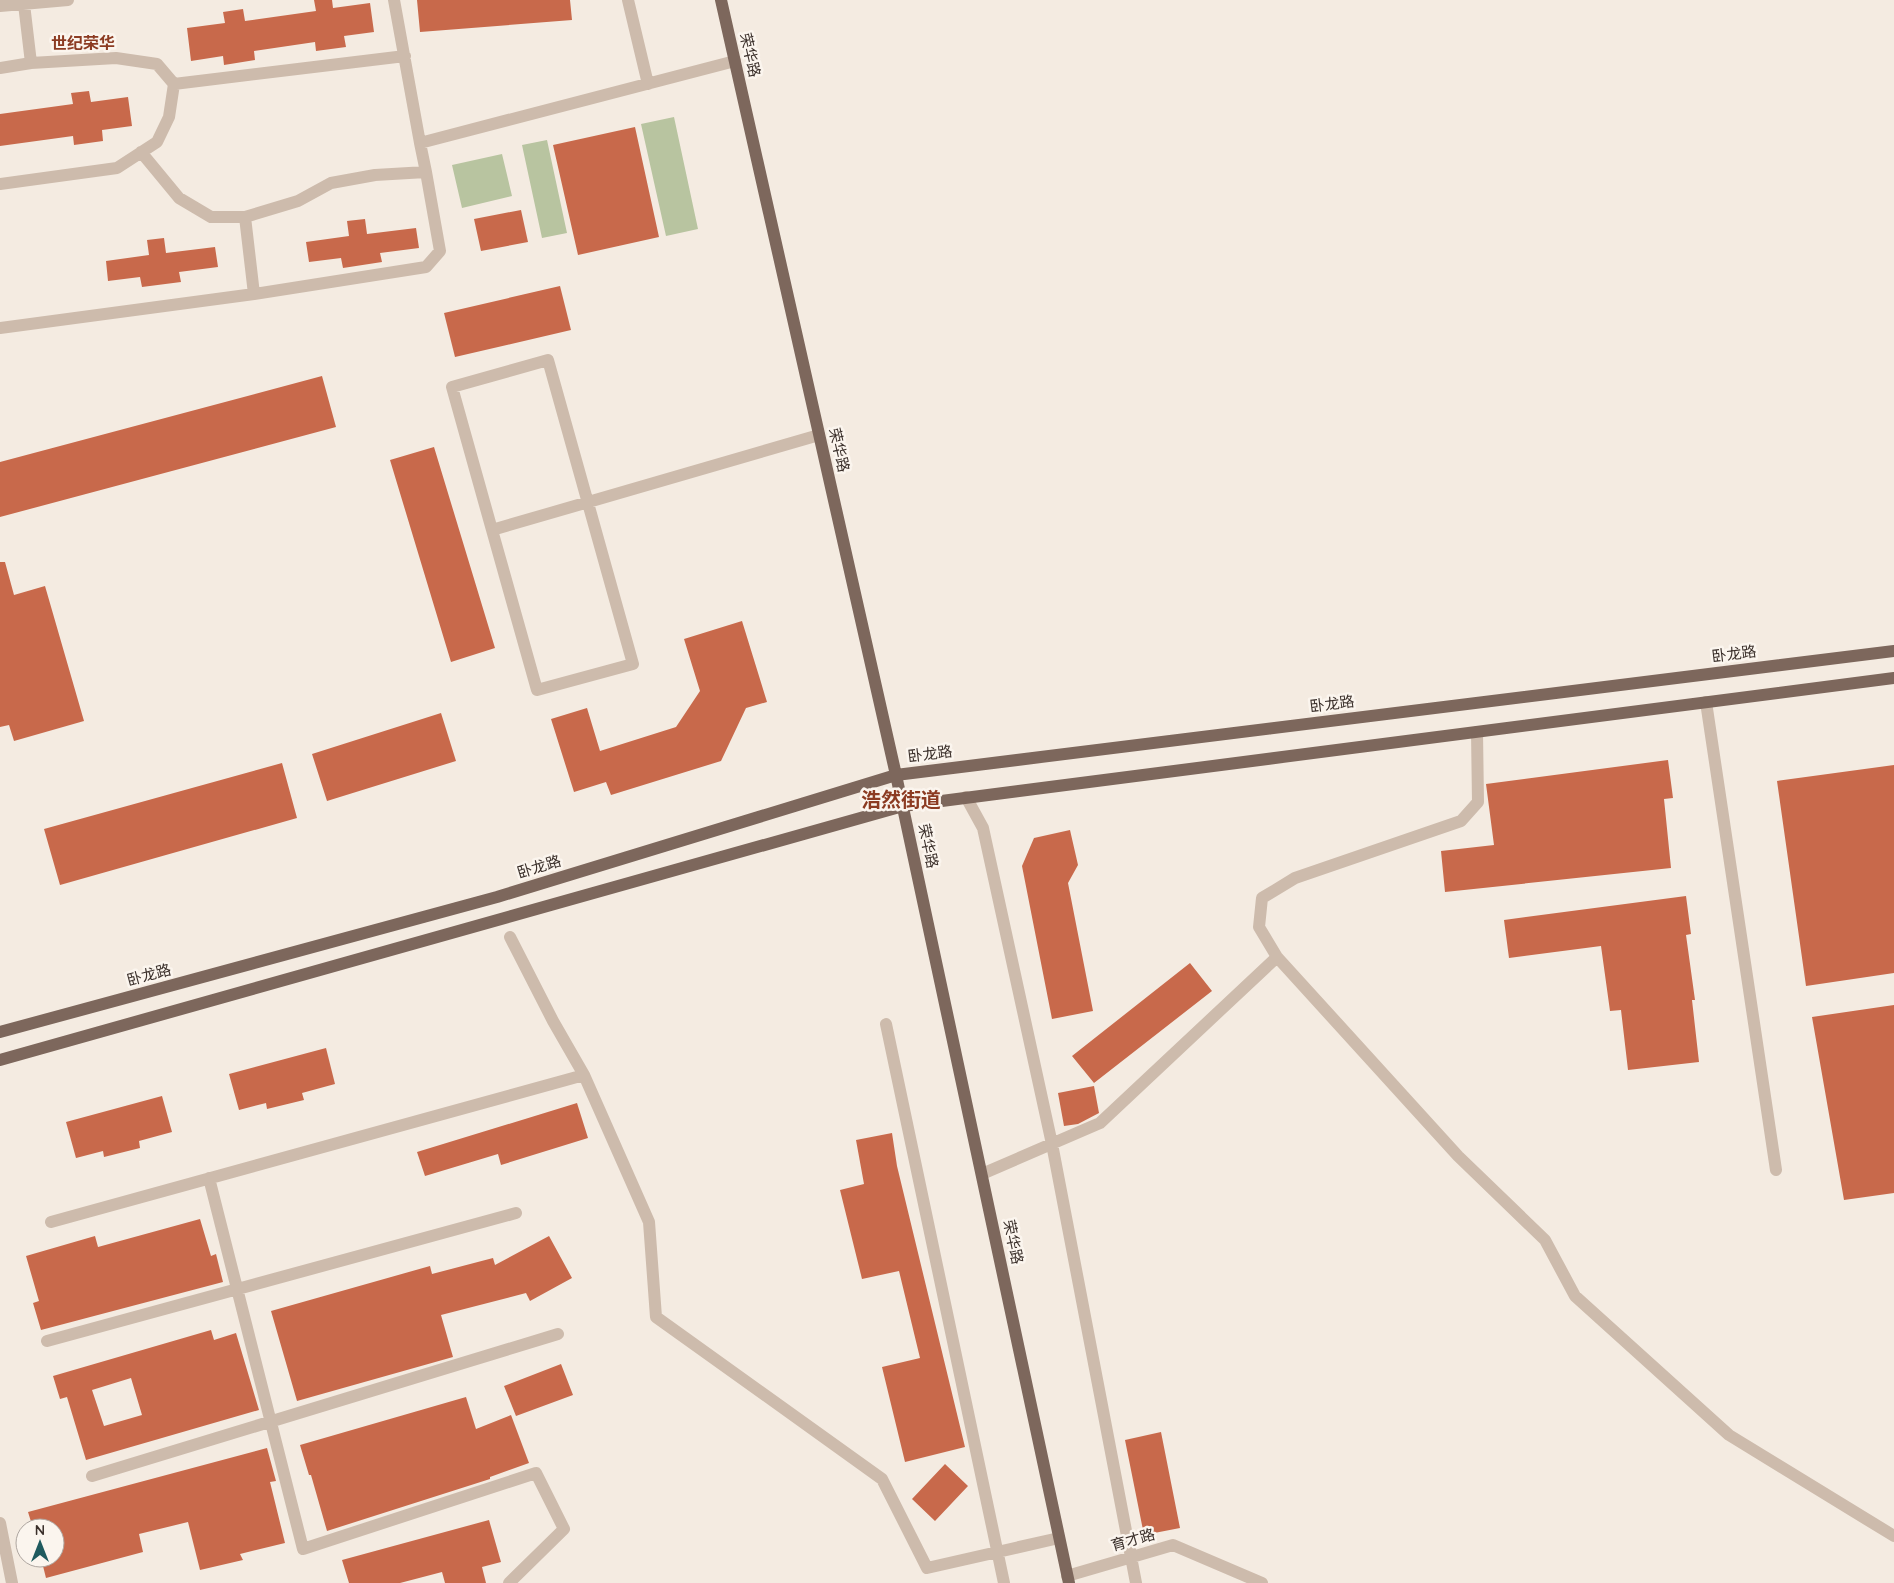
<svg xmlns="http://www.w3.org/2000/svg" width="1894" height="1583" font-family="Quicksand,'Noto Sans SC',sans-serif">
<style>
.green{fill:#b8c4a0}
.building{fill:#c8694b;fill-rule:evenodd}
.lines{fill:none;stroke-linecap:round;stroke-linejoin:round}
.minor{stroke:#cdbbac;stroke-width:12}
.major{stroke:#7d675c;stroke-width:12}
.labels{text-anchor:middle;stroke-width:5;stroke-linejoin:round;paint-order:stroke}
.street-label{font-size:15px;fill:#3b302b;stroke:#fbf5ee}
.neighbourhood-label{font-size:16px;font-weight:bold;fill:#8c3b22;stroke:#fbf5ee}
.district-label{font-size:20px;font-weight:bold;fill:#8c3b22;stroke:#fbf5ee}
</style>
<rect width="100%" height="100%" fill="#f4ebe1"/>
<path class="green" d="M674 117 698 229 666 236 641 124Z
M547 140 567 233 542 238 522 145Z
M502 154 512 196 462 208 452 165Z"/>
<path class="building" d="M314 0H332L333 8 370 3 374 32 344 36 346 47 316 51 315 42 254 51 255 60 224 65 223 56 191 61 187 28 225 23 223 12 243 9 245 21 316 11Z
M417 0H570L572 20 420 32Z
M89 91 91 102 128 97 132 126 102 130 103 141 74 145 73 136 0 146V114L73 104 71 93Z
M635 127 659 237 578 255 553 145Z
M521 210 528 242 481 251 474 219Z
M365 219 367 234 416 228 419 248 380 253 382 262 343 268 341 258 309 262 306 242 349 236 347 221Z
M164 238 166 253 215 247 218 267 179 272 181 282 142 287 140 277 108 281 106 261 149 255 147 240Z
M560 286 571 330 455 357 444 313Z
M322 376 336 427 0 517V462Z
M434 447 495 648 451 662 390 460Z
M0 562H5L14 595 45 586 84 721 14 741 9 725 0 727Z
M742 621 767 702 746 708 721 761 611 795 606 782 574 792 551 719 587 708 600 751 676 727 700 691 684 639Z
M441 713 456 761 327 801 312 754Z
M1668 760 1673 798 1664 799 1671 868 1445 892 1441 851 1494 845 1486 784Z
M282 763 297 818 60 885 44 829Z
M1894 765V973L1806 986 1777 781Z
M1070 830 1078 865 1068 883 1093 1011 1052 1019 1022 866 1034 838Z
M1686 896 1691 934 1686 935 1695 1000H1692L1699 1062 1628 1070 1621 1010 1610 1011 1601 946 1509 958 1504 920Z
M1190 963 1212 991 1094 1083 1072 1056Z
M1894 1005V1193L1844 1200 1812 1017Z
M326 1048 335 1084 302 1093 304 1100 267 1109 266 1103 239 1110 229 1074Z
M1094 1086 1099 1113 1078 1124 1064 1126 1058 1093Z
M162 1096 172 1132 139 1141 140 1148 104 1157 103 1151 76 1158 66 1122Z
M577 1103 588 1138 501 1165 498 1154 425 1176 417 1152Z
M892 1133 897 1166 965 1447 905 1462 882 1367 920 1358 899 1271 862 1279 840 1190 864 1184 856 1140Z
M200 1219 211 1256 216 1254 223 1282 41 1330 33 1303 39 1301 26 1256 95 1236 98 1247Z
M549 1236 572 1278 530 1301 526 1293 441 1315 453 1357 297 1401 271 1311 430 1266 432 1274 493 1258 495 1265Z
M211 1330 214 1340 236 1333 259 1410 86 1460 67 1397 60 1399 53 1376ZM131 1378 142 1415 104 1426 92 1390Z
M561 1364 573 1395 516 1416 504 1386Z
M466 1397 476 1429 511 1415 529 1463 490 1477V1479L327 1531 311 1475H309L300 1445Z
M1161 1432 1180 1528 1144 1535 1125 1440Z
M267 1448 276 1481 270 1482 285 1543 240 1554 243 1560 200 1570 188 1522 139 1534 143 1552 46 1578 41 1558H55V1528H33L28 1512Z
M945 1464 968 1486 935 1521 912 1499Z
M489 1520 501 1562 482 1567 486 1583H445L442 1572 400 1583H349L342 1560Z"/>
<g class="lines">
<path class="minor" d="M394 0 420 143 735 61
M628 0 648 84
M24 4 31 63
M0 6 68 0
M0 68 31 63 116 58 157 64 174 84 169 117 157 142 117 168 0 184
M174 84 405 56
M141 152 179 198 211 217H245
M254 294 426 267 440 251 426 172
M0 328 254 294 245 217 298 201 331 183 375 175 426 172 420 143
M492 530 452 387 548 360 633 664 537 690 492 530 819 435
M1706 702 1776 1170
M966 797 983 828 1052 1144 1136 1583
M510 937 553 1021 584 1075 649 1222 656 1317 882 1479 927 1568 1059 1538
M1277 957 1259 927 1262 898 1295 878 1461 821 1478 802 1477 732
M886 1024 1004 1583
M982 1174 1100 1123 1277 957 1458 1156 1545 1240 1575 1296 1729 1435 1894 1536
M209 1178 303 1549 536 1473 564 1529 509 1583
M51 1222 584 1075
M47 1341 516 1213
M92 1476 558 1334
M0 1523 12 1583
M1067 1576 1173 1545 1262 1583"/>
<path class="major" d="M721 0 896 775 1069 1583
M0 1032 497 897 896 775 1894 651
M0 1060 903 806 1894 678"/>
</g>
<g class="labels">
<g class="street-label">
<text transform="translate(750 55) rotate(77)" y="5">荣华路</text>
<text transform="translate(839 450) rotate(77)" y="5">荣华路</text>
<text transform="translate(1734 654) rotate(-7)" y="5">卧龙路</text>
<text transform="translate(1332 704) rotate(-7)" y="5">卧龙路</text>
<text transform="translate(930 754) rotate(-7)" y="5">卧龙路</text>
<text transform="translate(928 846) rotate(78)" y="5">荣华路</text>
<text transform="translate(539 867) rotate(-17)" y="5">卧龙路</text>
<text transform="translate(149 975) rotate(-15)" y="5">卧龙路</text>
<text transform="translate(1013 1242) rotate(78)" y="5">荣华路</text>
<text transform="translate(1133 1540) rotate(-16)" y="5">育才路</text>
</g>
<g class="neighbourhood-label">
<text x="83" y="49">世纪荣华</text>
</g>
<g class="district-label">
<text x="901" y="807">浩然街道</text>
</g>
</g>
<g transform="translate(40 1543)"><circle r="24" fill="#fbf5ee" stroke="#aea6a0"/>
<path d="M0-4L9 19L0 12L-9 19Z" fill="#1f5a5e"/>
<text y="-8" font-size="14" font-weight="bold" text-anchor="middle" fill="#3b302b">N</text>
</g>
</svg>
